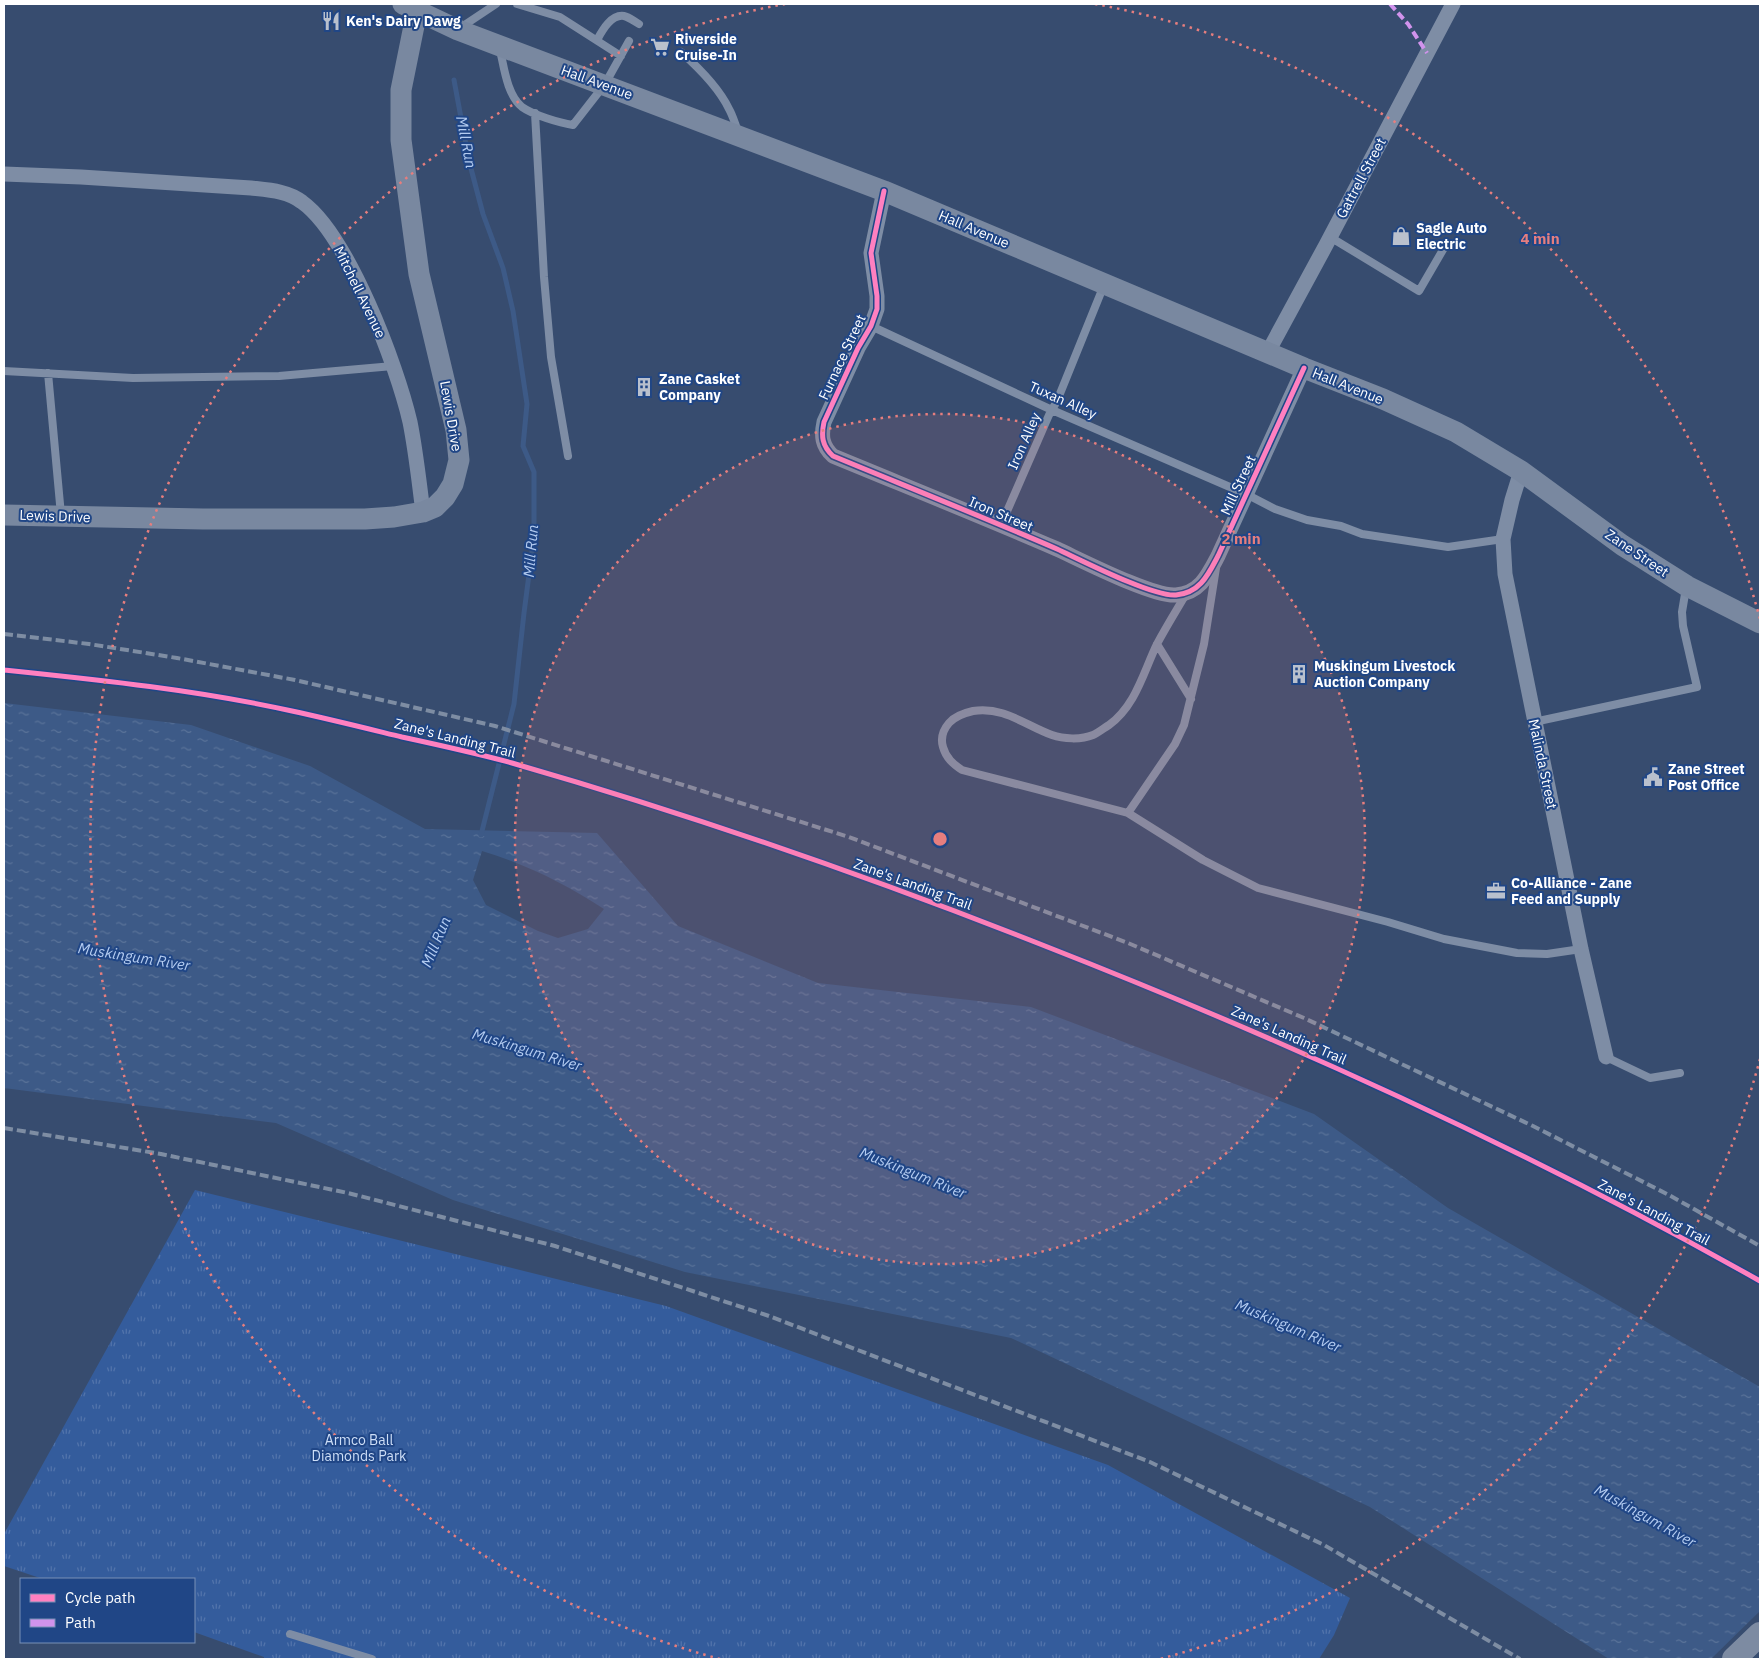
<svg xmlns="http://www.w3.org/2000/svg" width="1764" height="1663" font-family="'IBM Plex Sans',sans-serif">
<style>
.park{fill:url(#park-tufts)}
.water{fill:url(#water-ripples);fill-rule:evenodd}
.pier{fill:#374c6f}
.lines{fill:none;stroke-linecap:round;stroke-linejoin:round}
.stream{stroke:#3d5a87;stroke-width:5}
.lane{stroke:#7e8da5;stroke-width:8}
.street{stroke:#7e8da5;stroke-width:15}
.secondary{stroke:#7988a0;stroke-width:21}
.primary{stroke:#7d8ba2;stroke-width:24}
.rail{stroke:#7e8da3;stroke-width:4;stroke-dasharray:9 4;stroke-linecap:butt}
.quiet{stroke:#d193ec;stroke-width:4;stroke-dasharray:8 4;stroke-linecap:butt}
.cycleway-casing{stroke:#204686;stroke-width:8}
.cycleway{stroke:#ff80c0;stroke-width:5}
.ring{fill:none;stroke:#e67e7e;stroke-width:2.5;stroke-dasharray:2.5 5}
.labels{text-anchor:middle;stroke-width:4;stroke-linejoin:round;paint-order:stroke}
.poi-label{font-size:14px;font-weight:bold;fill:#fff;stroke:#204686;text-anchor:start}
.street-label{font-size:14px;fill:#fff;stroke:#204686}
.park-label{font-size:14px;fill:#cddef7;stroke:#204686}
.water-label{font-size:15px;font-style:italic;fill:#b4ccf1;stroke:#204686}
.centre{fill:#e67e7e;stroke:#204686;stroke-width:2.5}
.ring-label{font-size:15px;text-anchor:middle;font-weight:bold;fill:#e67e7e;stroke:#204686;stroke-width:4;stroke-linejoin:round;paint-order:stroke}
</style>
<defs>
<pattern id="park-tufts" width="24" height="20" patternUnits="userSpaceOnUse" patternTransform="scale(1.25)"><rect width="24" height="20" fill="#345c9c"/><path d="M3 7l-1-3M5 7V3M7 7l1-3M15 17l-1-3M17 17v-4M19 17l1-3" fill="none" stroke="#5274ab"/></pattern>
<pattern id="water-ripples" width="26" height="14" patternUnits="userSpaceOnUse" patternTransform="scale(1.25)"><rect width="26" height="14" fill="#3d5a87"/><path d="M2 4q2-2 4 0t4 0M15 11q2-2 4 0t4 0" fill="none" stroke="#5a7399"/></pattern>
</defs>
<rect width="100%" height="100%" fill="#374c6f"/>
<path class="park" d="M195 1190 666 1306 1108 1465 1350 1598 1334 1635 1319 1659H264V1657L194 1632V1579H43L4 1566V1534Z"/>
<path class="water" d="M4 703 191 725 310 766 425 829 597 833 678 926 818 983 1031 1007 1314 1114 1448 1208 1760 1387V1659H1609L1370 1507 1011 1338 685 1272 453 1200 276 1123 4 1088ZM482 851C526 864 566 884 604 909L588 929 558 938 538 931 486 905 473 880Z"/>
<path class="pier" d="M1760 1611V1659H1711Z"/>
<g class="lines">
<path class="stream" d="M454 80 469 161 483 214 503 268 513 311 527 404 523 446 534 472V536L524 613 514 704 481 835"/>
<path class="lane" d="M517 4 560 17 621 56
M460 28 496 4
M597 40C602 31 611 14 624 16 629 17 635 22 639 24
M500 50C504 67 507 95 522 107 533 115 560 123 573 125L605 84 629 41
M681 52C699 68 719 88 729 109 733 116 735 124 738 131
M535 113 544 277 551 357 568 456
M1330 237 1419 291 1444 248
M871 326 1052 410 1246 494 1275 509 1307 520 1341 526 1362 534 1448 547 1503 539
M4 371 133 378 279 376 393 366
M48 373 61 515
M1001 525 1049 415 1057 401 1104 285
M1186 594C1176 611 1166 627 1157 644 1143 673 1136 705 1109 725 1104 728 1098 733 1093 735 1081 740 1063 739 1052 735 1025 725 1003 706 973 711 964 713 955 716 949 723 943 730 940 737 943 747 946 758 953 764 962 770L1128 813 1203 860 1258 888 1388 922 1444 939 1517 953 1547 954 1581 949
M1157 644 1191 699
M1534 722 1697 687 1683 626 1682 612 1686 588
M1128 813 1175 744 1184 725 1204 644 1216 568
M1606 1057 1650 1078 1680 1073
M290 1634 372 1659"/>
<path class="street" d="M4 174 81 177 251 188C269 190 288 191 302 202 348 235 397 366 410 422 416 452 419 482 423 512
M884 191 871 253 877 296V309L871 326 858 348 824 422C821 436 822 446 833 456 908 487 983 517 1057 549 1081 560 1153 597 1176 595 1200 593 1208 575 1218 556L1304 368
M1268 352 1326 245 1453 4
M1521 471 1512 500 1503 539 1505 574 1581 949 1606 1057"/>
<path class="secondary" d="M403 4 458 30 884 191 1304 368 1383 399 1456 432 1521 471 1622 545 1687 586 1760 623
M4 515 203 519H365L394 517 423 512 435 507 445 497 453 484 459 460 456 430 419 274 401 140V90L417 11"/>
<path class="primary" d="M1734 1659 1760 1634"/>
<path class="rail" d="M4 634 89 644 177 658 295 680 495 726 849 837 1128 943 1304 1018 1533 1126 1667 1194 1760 1246
M4 1128 161 1154 348 1193 555 1246 769 1316 1150 1462 1324 1545 1520 1659"/>
<path class="quiet" d="M1390 4 1408 24 1427 53"/>
<g class="cycleway-casing">
<path id="cycleway" d="M884 191 871 253 877 296V309L871 326 858 348 824 422C821 436 822 446 833 456 908 487 983 517 1057 549 1081 560 1153 597 1176 595 1200 593 1208 575 1218 556L1304 368
M4 670C100 680 197 690 292 711 329 719 365 728 402 737 439 745 476 753 512 763 693 815 870 877 1045 946 1290 1042 1531 1152 1760 1281"/>
</g>
<use href="#cycleway" class="cycleway"/>
</g>
<circle cx="940" cy="839" r="425" fill="#e67e7e" fill-opacity=".12"/>
<g class="ring">
<circle cx="940" cy="839" r="425"/>
<path d="M1760 1059A849 849 0 0 1 1160 1659M720 1659A849 849 0 0 1 785 4M1095 4A849 849 0 0 1 1760 619"/>
</g>
<defs>
<g id="restaurant-bare" transform="scale(1.5)"><path d="M-5-6h1v4h1v-4h1v4h1v-4h1v5L-1.5 .5V6h-2V.5L-5-1ZM5-6V6H3V1.5H1.5Q1.5-4 5-6Z" fill="#b9c0cd" stroke="#204686" stroke-width="2.5" paint-order="stroke"/></g>
<g id="supermarket-bare" transform="scale(1.5)"><path d="M-6-5.5h2.5l.6 2H6L4.5 2H-2.5L-4.4-4H-6ZM-1.5 3.2a1.3 1.3 0 1 0 .1 0ZM3 3.2a1.3 1.3 0 1 0 .1 0Z" fill="#b9c0cd" stroke="#204686" stroke-width="2.5" paint-order="stroke"/></g>
<g id="shop-bare" transform="scale(1.5)"><path d="M-5-2.5h2.3a2.7 3.5 0 0 1 5.4 0H5L5.5 6h-11ZM-1.5-2.5h3a1.5 2.3 0 0 0-3 0Z" fill="#b9c0cd" stroke="#204686" stroke-width="2.5" paint-order="stroke"/></g>
<g id="building-bare" transform="scale(1.5)"><path d="M-4-6H4V6H1V3H-1V6H-4ZM-2.5-4.3h1.7v1.8h-1.7ZM.8-4.3h1.7v1.8H.8ZM-2.5-1h1.7V.8h-1.7ZM.8-1h1.7V.8H.8Z" fill="#b9c0cd" stroke="#204686" stroke-width="2.5" paint-order="stroke"/></g>
<g id="civic-bare" transform="scale(1.5)"><path d="M-.6-6.5H3V-4.5H.6V-3L4-1V1h2V6H-6V1h2V-1L-.6-3ZM-1.2 2.5V6h2.4V2.5Z" fill="#b9c0cd" stroke="#204686" stroke-width="2.5" paint-order="stroke"/></g>
<g id="office-bare" transform="scale(1.5)"><path d="M-6-3h4V-5.5h4V-3h4V5H-6ZM-1-4.5V-3h2v-1.5ZM-6 0V1H6V0Z" fill="#b9c0cd" stroke="#204686" stroke-width="2.5" paint-order="stroke"/></g>
</defs>
<g fill-rule="evenodd">
<use href="#restaurant-bare" x="331" y="21"/>
<use href="#supermarket-bare" x="660" y="47"/>
<use href="#shop-bare" x="1401" y="236"/>
<use href="#building-bare" x="644" y="387"/>
<use href="#building-bare" x="1299" y="674"/>
<use href="#civic-bare" x="1653" y="777"/>
<use href="#office-bare" x="1496" y="891"/>
</g>
<g class="labels">
<g class="poi-label">
<text x="346" y="26">Ken's Dairy Dawg</text>
<text x="675" y="44">Riverside<tspan x="675" dy="16">Cruise-In</tspan></text>
<text x="1416" y="233">Sagle Auto<tspan x="1416" dy="16">Electric</tspan></text>
<text x="659" y="384">Zane Casket<tspan x="659" dy="16">Company</tspan></text>
<text x="1314" y="671">Muskingum Livestock<tspan x="1314" dy="16">Auction Company</tspan></text>
<text x="1668" y="774">Zane Street<tspan x="1668" dy="16">Post Office</tspan></text>
<text x="1511" y="888">Co-Alliance - Zane<tspan x="1511" dy="16">Feed and Supply</tspan></text>
</g>
<g class="street-label">
<text transform="translate(597 82) rotate(20)" y="5">Hall Avenue</text>
<text transform="translate(1361 178) rotate(-62)" y="5">Gattrell Street</text>
<text transform="translate(974 229) rotate(23)" y="5">Hall Avenue</text>
<text transform="translate(360 292) rotate(64)" y="5">Mitchell Avenue</text>
<text transform="translate(842 357) rotate(-65)" y="5">Furnace Street</text>
<text transform="translate(1348 386) rotate(22)" y="5">Hall Avenue</text>
<text transform="translate(1063 400) rotate(24)" y="5">Tuxan Alley</text>
<text transform="translate(451 416) rotate(80)" y="5">Lewis Drive</text>
<text transform="translate(1024 441) rotate(-66)" y="5">Iron Alley</text>
<text transform="translate(1238 485) rotate(-65)" y="5">Mill Street</text>
<text transform="translate(1001 514) rotate(23)" y="5">Iron Street</text>
<text transform="translate(55 516) rotate(2)" y="5">Lewis Drive</text>
<text transform="translate(1637 553) rotate(34)" y="5">Zane Street</text>
<text transform="translate(455 738) rotate(14)" y="5">Zane's Landing Trail</text>
<text transform="translate(1543 764) rotate(78)" y="5">Malinda Street</text>
<text transform="translate(913 884) rotate(20)" y="5">Zane's Landing Trail</text>
<text transform="translate(1289 1035) rotate(24)" y="5">Zane's Landing Trail</text>
<text transform="translate(1654 1212) rotate(28)" y="5">Zane's Landing Trail</text>
</g>
<g class="park-label">
<text x="359" y="1445">Armco Ball<tspan x="359" dy="16">Diamonds Park</tspan></text>
</g>
<g class="water-label">
<text transform="translate(466 142) rotate(79)" y="5">Mill Run</text>
<text transform="translate(531 551) rotate(-85)" y="5">Mill Run</text>
<text transform="translate(436 942) rotate(-67)" y="5">Mill Run</text>
<text transform="translate(134 957) rotate(9)" y="5">Muskingum River</text>
<text transform="translate(527 1050) rotate(17)" y="5">Muskingum River</text>
<text transform="translate(913 1173) rotate(22)" y="5">Muskingum River</text>
<text transform="translate(1288 1326) rotate(23)" y="5">Muskingum River</text>
<text transform="translate(1645 1516) rotate(29)" y="5">Muskingum River</text>
</g>
</g>
<circle cx="940" cy="839" r="8" class="centre"/>
<g class="ring-label">
<text x="1540" y="244">4 min</text>
<text x="1241" y="544">2 min</text>
</g>
<rect width="1764" height="1663" fill="none" stroke="#ffffff" stroke-width="10"/>
<rect x="20" y="1578" width="175" height="65" fill="#204686" stroke="#7990b6"/>
<rect x="30" y="1594" width="25" height="8" fill="#ff80c0" stroke="#7990b6"/>
<text x="65" y="1603" font-size="15" fill="#ffffff">Cycle path</text>
<rect x="30" y="1619" width="25" height="8" fill="#d193ec" stroke="#7990b6"/>
<text x="65" y="1628" font-size="15" fill="#ffffff">Path</text>
</svg>
